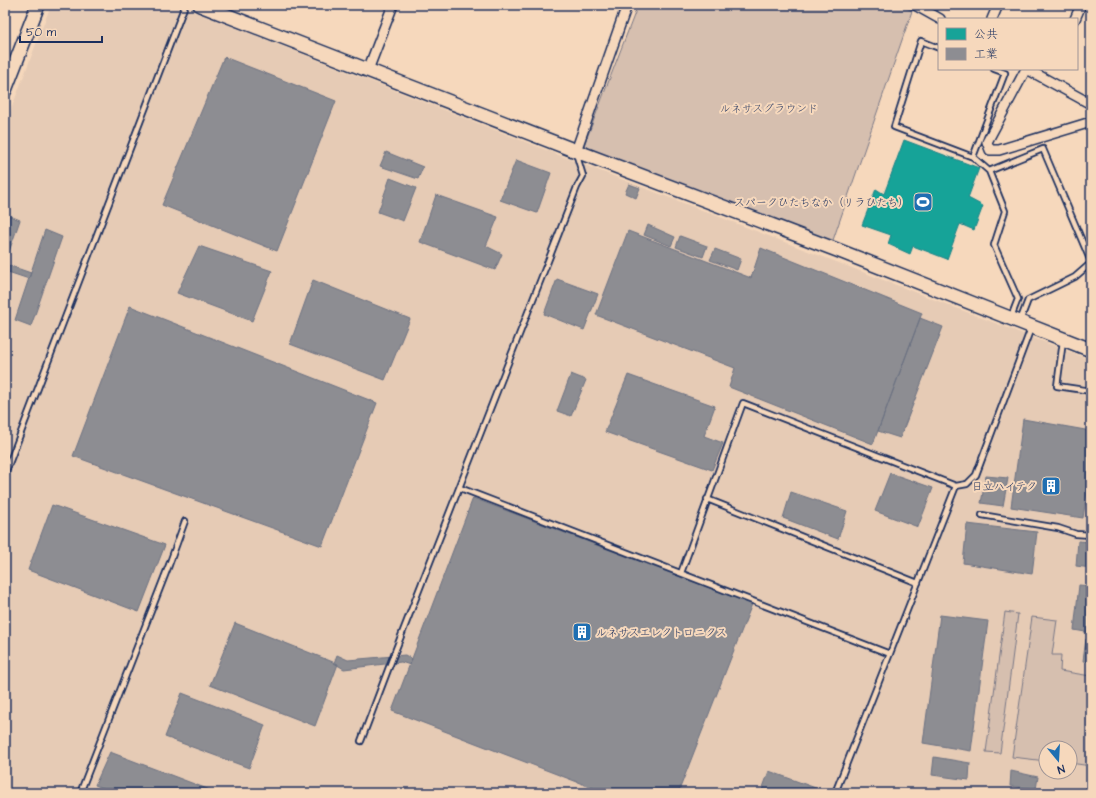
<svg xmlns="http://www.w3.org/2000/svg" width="1096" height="798" font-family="'Architects Daughter','Klee One',sans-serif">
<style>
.built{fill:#e6cbb5;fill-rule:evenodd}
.green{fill:#d6bfaf;stroke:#787786}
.public{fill:#17a398;stroke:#188087}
.industry{fill:#8d8d92;stroke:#6b7182}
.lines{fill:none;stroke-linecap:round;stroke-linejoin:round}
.lane-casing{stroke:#1b2f5e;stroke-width:8}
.street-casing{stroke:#1b2f5e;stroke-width:12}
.secondary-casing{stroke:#1b2f5e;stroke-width:16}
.lane{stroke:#f6d8bc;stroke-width:4.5}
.street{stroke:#f6d8bc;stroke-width:9}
.secondary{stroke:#f6d8bc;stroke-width:13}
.labels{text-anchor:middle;stroke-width:4;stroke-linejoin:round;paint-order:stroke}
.park-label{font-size:11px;fill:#37456a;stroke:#f6d8bc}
.poi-label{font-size:11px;fill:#1b2f5e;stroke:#f6d8bc;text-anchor:end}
</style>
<rect width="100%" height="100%" fill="#f6d8bc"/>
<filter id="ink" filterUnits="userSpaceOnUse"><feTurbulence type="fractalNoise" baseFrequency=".025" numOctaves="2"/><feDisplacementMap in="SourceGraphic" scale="8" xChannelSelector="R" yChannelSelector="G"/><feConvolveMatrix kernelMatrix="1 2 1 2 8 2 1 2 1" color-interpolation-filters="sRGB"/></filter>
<g filter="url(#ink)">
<path class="built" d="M51 5H177L569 159 1091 360V793H5V125ZM1046 748H1070V772H1046Z"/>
<path class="green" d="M638 5H901L912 11 832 243 583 148Z
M1005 612 1018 614 1000 753 986 752Z
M1032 617 1057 620 1052 655H1061L1060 671 1091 676V766L1070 763V748H1046V761L1012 757Z"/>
<path class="public" d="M904 140 979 168 968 198 983 206 974 230 960 224 947 259 913 246 910 254 888 244 891 235 862 225 876 189 884 194Z"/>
<path class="industry" d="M224 57 336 101 277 251 162 205Z
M386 152 423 167 418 179 380 166Z
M516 160 551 173 537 213 500 200Z
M390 178 416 188 403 221 378 212Z
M629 184 640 188 636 198 625 193Z
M436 195 498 217 486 246 502 254 495 270 420 242Z
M5 214 20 220 5 263Z
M648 225 675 237 671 246 644 235Z
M45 230 62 237 31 326 15 320Z
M628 231 751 278 761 248 922 313 873 444 729 387 735 368 596 315Z
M680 236 707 246 703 257 676 247Z
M199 246 272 271 252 321 177 293Z
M715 249 741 259 737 270 710 260Z
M5 264 31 273 29 279 5 271Z
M557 279 598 294 584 330 544 314Z
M313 280 410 319 385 380 290 344Z
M130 306 377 403 322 546 73 456Z
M920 318 943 327 900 438 878 431Z
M571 374 586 380 571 416 557 411Z
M628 375 715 406 704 436 723 443 712 470 605 432Z
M1023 419 1091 431V465L1083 518 1011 507Z
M890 473 933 488 918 527 875 511Z
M986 476 1008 478 1003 506 981 503Z
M791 492 847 511 838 539 783 518Z
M473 498 752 604 678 793H606L392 711Z
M52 505 165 545 139 612 28 570Z
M967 524 1037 532 1032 574 963 563Z
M1078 541 1091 542V568L1076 566Z
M1079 585 1091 586V633L1074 630Z
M940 615 988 621 971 751 923 743Z
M235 623 338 664 315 726 210 685Z
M1086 639H1091V662L1083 661Z
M337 655 348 660 405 655 412 659 410 665 401 662 344 669 334 663Z
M182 693 265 725 249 768 165 737Z
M110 752 218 793H116L95 785Z
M934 757 970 763 969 780 932 775Z
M769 771 821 790 820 793H761Z
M1011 771 1038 777 1036 789 1010 786Z"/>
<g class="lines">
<g class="lane-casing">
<path id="lane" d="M939 48 921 41 894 127 973 157 989 171 1005 211 994 245 1018 299 1011 317
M973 157 1005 73 994 69
M989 171 1043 149 1091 262
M1020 321 1028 300 1075 277 1091 263
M1063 341 1057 386 1091 391
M5 474 185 5
M460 488 890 654
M707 499 918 583
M982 515 1058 528 1076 534 1091 535
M681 573 743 403 956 486 967 484 976 475 1031 328
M361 741 394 654 577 187 583 176 576 153
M80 793 169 565 185 521
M835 793 956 486"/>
</g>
<g class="street-casing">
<path id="street" d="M915 5 940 19
M992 19 998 5
M1075 19 1081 5
M1026 69 987 142 990 150H999L1091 122
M1027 69 1091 104
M368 70 393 5
M576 151 627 5"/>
</g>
<g class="secondary-casing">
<path id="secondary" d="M200 5 576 151 837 250 1091 350
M5 90 38 5"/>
</g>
<use href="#lane" class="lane"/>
<use href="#street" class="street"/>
<use href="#secondary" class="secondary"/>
</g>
</g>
<defs>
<g id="stadium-square" transform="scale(1)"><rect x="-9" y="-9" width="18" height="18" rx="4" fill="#1f6fb2" stroke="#f6d8bc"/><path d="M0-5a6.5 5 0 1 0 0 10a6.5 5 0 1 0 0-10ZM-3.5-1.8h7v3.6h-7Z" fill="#fff"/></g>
<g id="building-square" transform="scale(1)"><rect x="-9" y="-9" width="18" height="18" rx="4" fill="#1f6fb2" stroke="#f6d8bc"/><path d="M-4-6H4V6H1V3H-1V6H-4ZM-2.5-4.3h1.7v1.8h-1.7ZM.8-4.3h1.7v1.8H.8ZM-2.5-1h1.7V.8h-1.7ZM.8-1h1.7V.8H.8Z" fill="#fff"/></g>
</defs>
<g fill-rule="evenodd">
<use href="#stadium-square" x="923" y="202"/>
<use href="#building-square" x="1051" y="486"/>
<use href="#building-square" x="582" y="632"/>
</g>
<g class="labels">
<g class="park-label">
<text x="769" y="112">ルネサスグラウンド</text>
</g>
<g class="poi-label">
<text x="909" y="206">スパークひたちなか（リラひたち）</text>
<text x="1037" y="490">日立ハイテク</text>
<text x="596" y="636" text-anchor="start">ルネサスエレクトロニクス</text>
</g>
</g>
<rect width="1096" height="798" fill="none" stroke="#f6d8bc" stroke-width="20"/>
<rect x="10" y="10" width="1076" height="778" fill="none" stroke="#1b2f5e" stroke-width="1.5" filter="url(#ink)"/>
<rect x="938" y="18" width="140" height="52" fill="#f6d8bc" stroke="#9e9496"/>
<rect x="946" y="28" width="20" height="12" fill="#17a398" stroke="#9e9496"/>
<text x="974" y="38" font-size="12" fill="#1b2f5e">公共</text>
<rect x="946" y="48" width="20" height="12" fill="#8d8d92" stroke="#9e9496"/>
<text x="974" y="58" font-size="12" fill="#1b2f5e">工業</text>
<g transform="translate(1058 760) rotate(162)"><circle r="19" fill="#f6d8bc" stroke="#9e9496"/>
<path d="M0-3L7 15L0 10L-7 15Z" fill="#1f6fb2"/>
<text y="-6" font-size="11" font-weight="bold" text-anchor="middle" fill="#1b2f5e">N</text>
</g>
<path d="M20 36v6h82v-6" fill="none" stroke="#1b2f5e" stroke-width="2"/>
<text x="26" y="36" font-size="12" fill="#1b2f5e" stroke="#f6d8bc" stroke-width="3" paint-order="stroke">50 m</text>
</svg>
